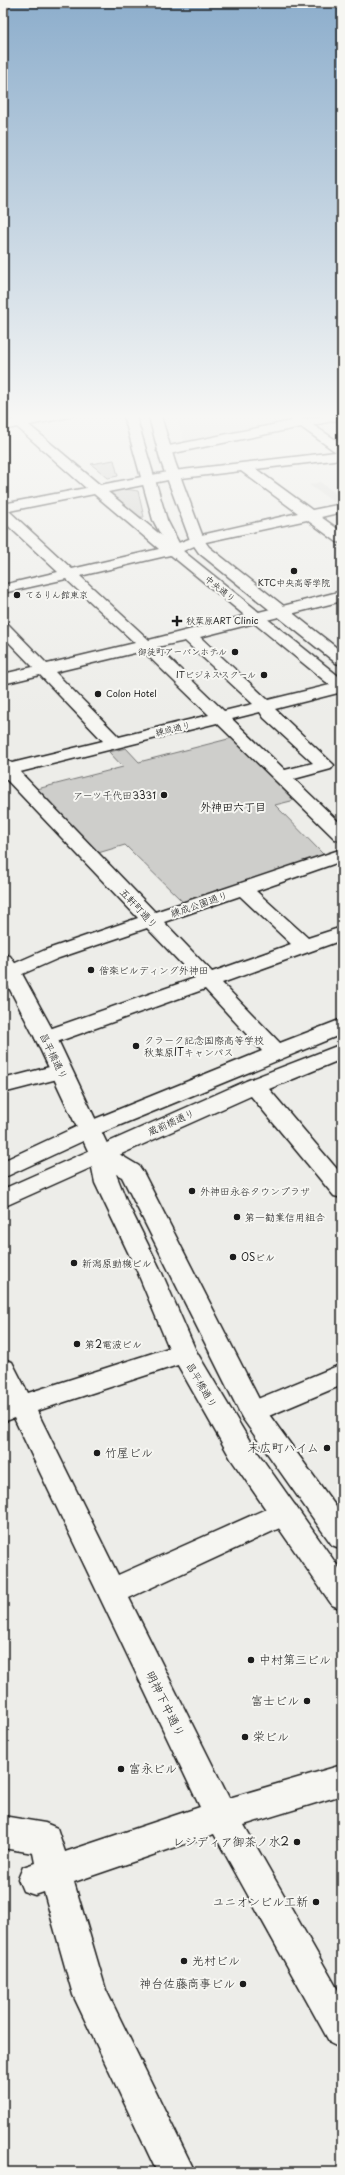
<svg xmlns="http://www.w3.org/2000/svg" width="345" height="2175" font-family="'Playpen Sans','Klee One',sans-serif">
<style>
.built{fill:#ddddda}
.green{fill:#cececb;stroke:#757574}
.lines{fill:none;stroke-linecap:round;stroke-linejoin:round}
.minor-tunnel{stroke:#c3c3c0;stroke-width:14;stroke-dasharray:14 7;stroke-linecap:butt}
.minor-casing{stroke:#1c1c1c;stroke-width:3}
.major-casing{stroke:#1c1c1c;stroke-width:3}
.minor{fill:#f6f6f2;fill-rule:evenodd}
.major{fill:#f6f6f2;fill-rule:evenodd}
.poi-dot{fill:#1c1c1c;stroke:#f6f6f2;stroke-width:1.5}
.labels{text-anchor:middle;stroke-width:4;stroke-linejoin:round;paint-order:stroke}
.far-poi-label{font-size:9px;fill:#1c1c1c;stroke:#f6f6f2;text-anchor:start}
.far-street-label{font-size:9px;fill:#1c1c1c;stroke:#f6f6f2}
.poi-label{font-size:10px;fill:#1c1c1c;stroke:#f6f6f2;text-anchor:start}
.street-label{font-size:10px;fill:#1c1c1c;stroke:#f6f6f2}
.neighbourhood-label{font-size:11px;font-weight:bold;fill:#1c1c1c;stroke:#f6f6f2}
.near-poi-label{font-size:12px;fill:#1c1c1c;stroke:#f6f6f2;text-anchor:end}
.near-street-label{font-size:12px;fill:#1c1c1c;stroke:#f6f6f2}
</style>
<rect width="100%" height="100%" fill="#edede9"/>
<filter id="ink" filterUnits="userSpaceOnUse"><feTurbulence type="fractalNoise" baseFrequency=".025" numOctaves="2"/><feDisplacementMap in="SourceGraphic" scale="8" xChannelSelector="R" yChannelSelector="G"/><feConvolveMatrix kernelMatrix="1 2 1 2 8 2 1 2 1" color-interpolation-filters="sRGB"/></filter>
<g filter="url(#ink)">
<path class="built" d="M176 413H330L184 441Z
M320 482 342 498V502L335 503 309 485Z"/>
<path class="green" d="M114 460 118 476 108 478 91 464Z
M125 489 138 491 144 517H139L110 492Z
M232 738 295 800 275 805 324 855 184 903 125 845 98 853 37 789 123 767 109 752 126 748 139 762Z"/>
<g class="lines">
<path class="minor-tunnel" d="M290 413 297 419"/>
<g class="minor-casing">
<path id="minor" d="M6 413H21L25 418 49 413H76L70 417 29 425 100 485 173 471 336 452 301 427 164 455 157 451 164 447 292 421 291 419 293 416 297 415 305 419 342 413V419L313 425 342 444V459L256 469 312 510 342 504V512L321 517 342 532V543L337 542 307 520 201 543 183 551 184 553 182 556 177 557 170 555 80 576 149 640 342 591V601L200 637 268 700 342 682V692L275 709 334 765 331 769 294 779 342 825V841L335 839 217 723 20 772 155 912 342 849V861L256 891 308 938 342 927V940L222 983 280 1043 342 1019V1034L96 1135 3 1178V1161L80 1125 262 1051 205 989 54 1043 46 1045 38 1043 35 1038 38 1033 195 978 147 928 59 958 18 976 11 978 3 975 4 968 45 950 138 918 3 776V759L12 763 103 741 40 675 3 684V674L33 667 3 636V622L8 624 47 664 135 643 66 579 3 593V585L58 572 3 521V504L86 488 17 427 3 430V422L14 420ZM241 471 298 513 197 536 173 545 108 492 173 479ZM94 494 159 549 72 569 9 511ZM185 641 253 704 224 711 157 647ZM143 651 209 715 119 737 55 672ZM260 712 264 718 313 763 285 770 232 719ZM240 896 291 944 212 972 164 922Z
M342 1044V1059L269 1089 342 1175V1198L334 1196 251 1096 3 1207V1189L246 1081Z
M61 1064 69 1066 72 1071 69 1076 3 1093V1079Z
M184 1343 193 1346 197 1353 193 1360 37 1411 118 1575 275 1505 285 1501 295 1505 299 1513 295 1521 129 1598 229 1798 342 1765V1795L244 1825 342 1997V2049L330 2043 214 1834 74 1882 106 1990 195 2172H157L73 1995 44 1892 35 1895 23 1891 18 1879 23 1867 35 1863 33 1853 3 1848V1816L45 1823 57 1828 65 1852 200 1807 14 1418 3 1422V1400H5L3 1396V1359L12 1362 28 1393Z
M342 1364V1385L252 1423 243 1419 239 1412 243 1405Z"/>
</g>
<g class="major-casing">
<path id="major" d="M123 413H135L167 520 183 551 342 679V692L336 690 172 556 153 520Z
M148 413H160L175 462 204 540 209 547 342 652V665L336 663 199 553 190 540 161 462Z
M3 954 10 956 21 972 57 1038 109 1148 139 1166 143 1172 262 1405 342 1515V1549L332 1545 243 1419 122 1177 116 1174 127 1202 161 1271 196 1351 251 1443 342 1572V1609L332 1605 231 1459 171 1353 137 1271 95 1183 89 1153 35 1038 3 976Z"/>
</g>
<use href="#minor" class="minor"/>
<use href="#major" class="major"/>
</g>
</g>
<linearGradient id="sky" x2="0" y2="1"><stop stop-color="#8daecc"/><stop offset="0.58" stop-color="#f7f7f5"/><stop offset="1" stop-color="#f7f7f5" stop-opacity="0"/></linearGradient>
<rect width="345" height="718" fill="url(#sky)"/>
<g class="poi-dot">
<circle cx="294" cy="571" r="4"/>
<circle cx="17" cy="595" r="4"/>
<path d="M175 615h4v4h4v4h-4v4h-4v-4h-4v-4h4z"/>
<circle cx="235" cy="652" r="4"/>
<circle cx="264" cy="675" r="4"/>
<circle cx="98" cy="694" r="4"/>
<circle cx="164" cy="795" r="4"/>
<circle cx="91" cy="970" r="4"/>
<circle cx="136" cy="1046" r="4"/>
<circle cx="192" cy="1191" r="4"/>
<circle cx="237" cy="1217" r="4"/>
<circle cx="233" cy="1257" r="4"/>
<circle cx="74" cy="1263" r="4"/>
<circle cx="77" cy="1344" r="4"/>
<circle cx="327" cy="1448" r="4"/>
<circle cx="97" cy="1453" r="4"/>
<circle cx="251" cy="1660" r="4"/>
<circle cx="307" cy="1701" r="4"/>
<circle cx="245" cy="1737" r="4"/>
<circle cx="121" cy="1769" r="4"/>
<circle cx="297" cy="1842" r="4"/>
<circle cx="316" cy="1902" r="4"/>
<circle cx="184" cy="1961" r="4"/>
<circle cx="243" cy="1984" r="4"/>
</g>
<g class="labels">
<g class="far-poi-label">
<text x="294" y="586" text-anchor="middle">KTC中央高等学院</text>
<text x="25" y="598">てるりん館東京</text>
<text x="186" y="624">秋葉原ART Clinic</text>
<text x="227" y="655" text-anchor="end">御徒町アーバンホテル</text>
<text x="256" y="678" text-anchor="end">ITビジネススクール</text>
<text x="106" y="697">Colon Hotel</text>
</g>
<g class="far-street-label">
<text transform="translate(220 589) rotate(39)" y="3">中央通り</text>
<text transform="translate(173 729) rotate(-14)" y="3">練成通り</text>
</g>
<g class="poi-label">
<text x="156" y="799" text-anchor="end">アーツ千代田3331</text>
<text x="99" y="974">偕楽ビルディング外神田</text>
<text x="144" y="1044">クラーク記念国際高等学校<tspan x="144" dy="12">秋葉原ITキャンパス</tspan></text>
<text x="200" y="1195">外神田永谷タウンプラザ</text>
<text x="245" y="1221">第一勧業信用組合</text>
<text x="241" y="1261">OSビル</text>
<text x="82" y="1267">新潟原動機ビル</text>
<text x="85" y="1348">第2電波ビル</text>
</g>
<g class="street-label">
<text transform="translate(199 904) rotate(-19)" y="4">練成公園通り</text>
<text transform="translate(139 908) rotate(47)" y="4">五軒町通り</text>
<text transform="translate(54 1056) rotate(64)" y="4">昌平橋通り</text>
<text transform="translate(171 1122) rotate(-24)" y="4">蔵前橋通り</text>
<text transform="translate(202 1385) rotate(60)" y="4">昌平橋通り</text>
</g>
<g class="neighbourhood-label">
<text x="233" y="811">外神田六丁目</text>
</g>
<g class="near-poi-label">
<text x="319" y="1452">末広町ハイム</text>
<text x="105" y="1457" text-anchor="start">竹屋ビル</text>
<text x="259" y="1664" text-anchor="start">中村第三ビル</text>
<text x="299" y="1705">富士ビル</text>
<text x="253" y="1741" text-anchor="start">栄ビル</text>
<text x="129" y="1773" text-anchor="start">富永ビル</text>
<text x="289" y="1846">レジディア御茶ノ水2</text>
<text x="308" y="1906">ユニオンビル工新</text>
<text x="192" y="1965" text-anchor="start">光村ビル</text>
<text x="235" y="1988">神台佐藤商事ビル</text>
</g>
<g class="near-street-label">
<text transform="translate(165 1704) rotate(64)" y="4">明神下中通り</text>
</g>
</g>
<rect width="345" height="2175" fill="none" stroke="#f6f6f2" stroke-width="16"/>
<rect x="8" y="8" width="329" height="2159" fill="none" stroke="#1c1c1c" stroke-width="1.5" filter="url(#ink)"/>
</svg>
